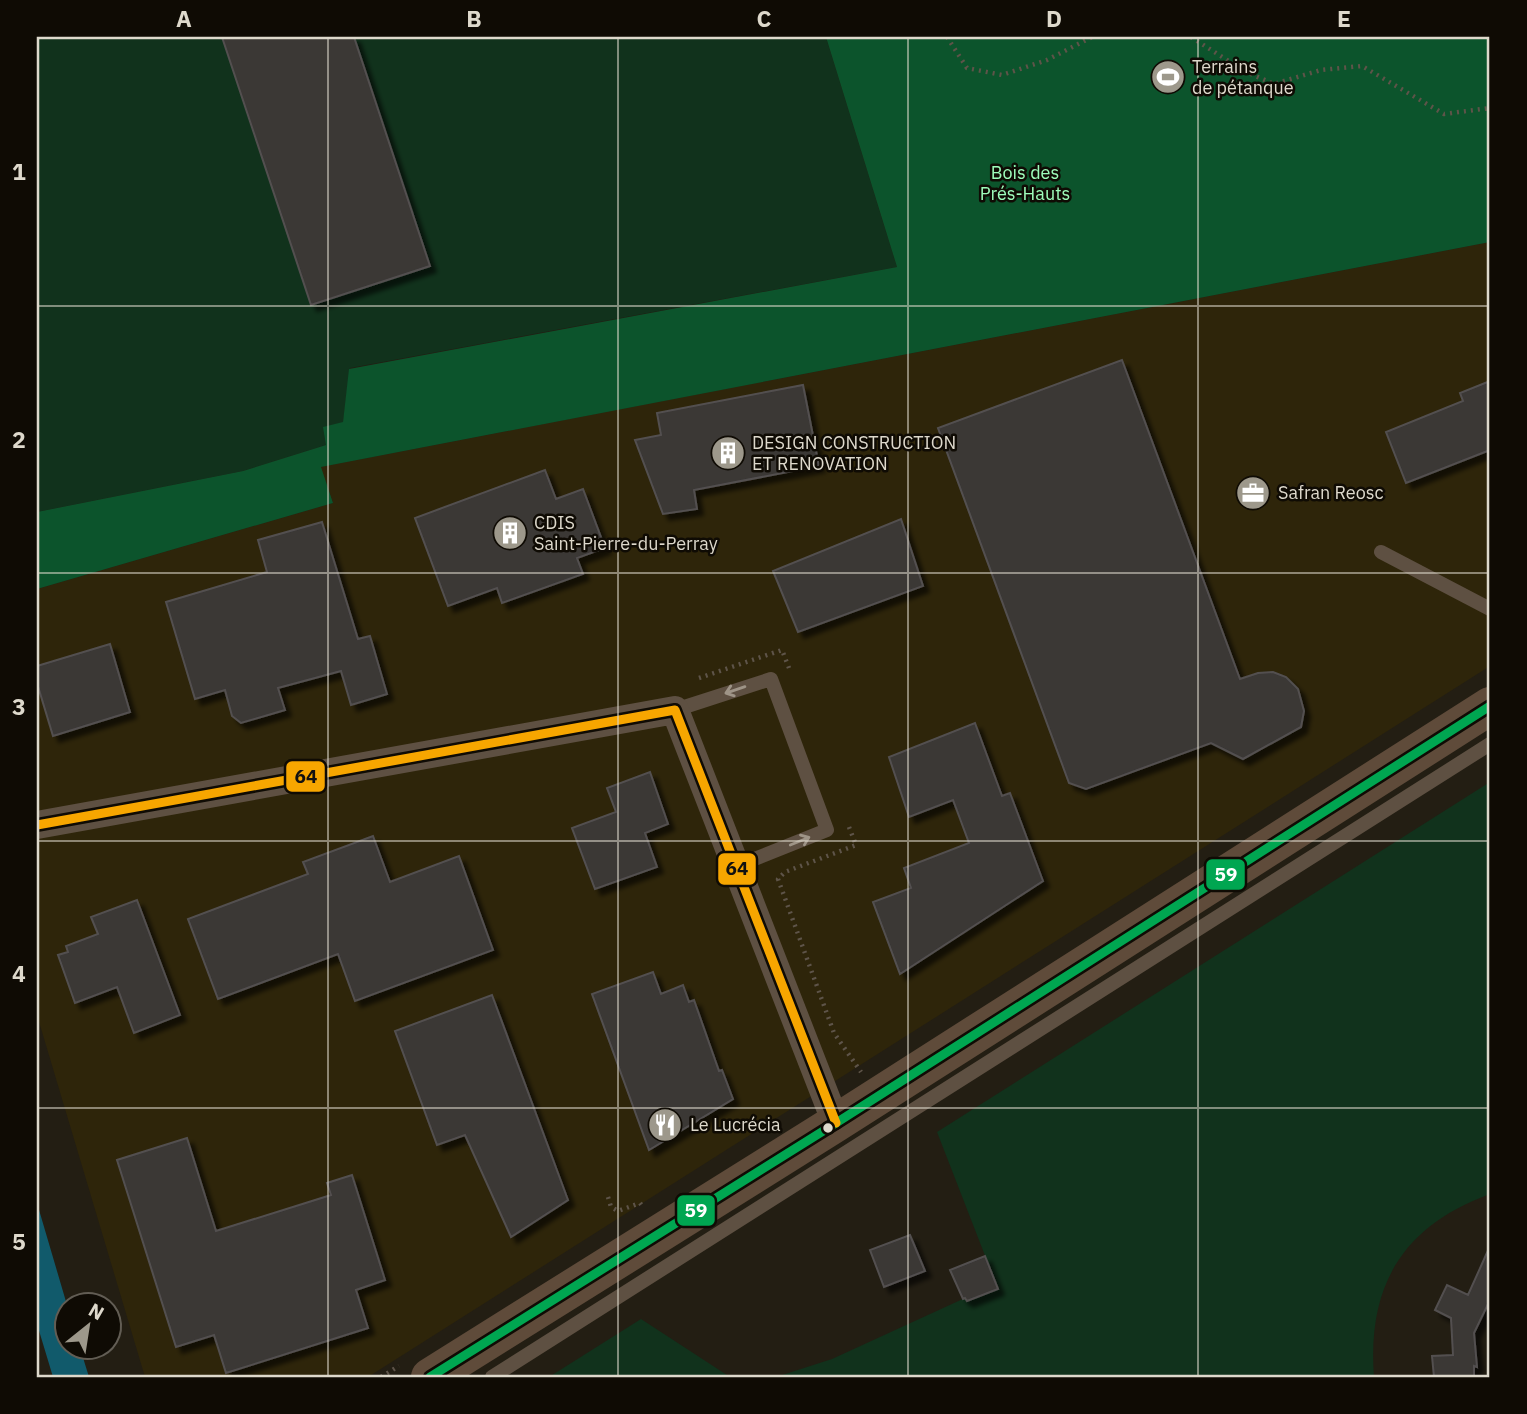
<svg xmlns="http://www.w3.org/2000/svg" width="1527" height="1414" font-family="'IBM Plex Sans',sans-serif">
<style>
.built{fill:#2e250a}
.green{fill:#11321c}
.forest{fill:#0c542c}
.water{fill:#115a6b}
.building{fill:#3a3735;stroke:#535050;stroke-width:2;filter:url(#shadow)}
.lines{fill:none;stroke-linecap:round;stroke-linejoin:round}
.path{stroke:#5e5449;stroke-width:4.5;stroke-dasharray:2 5;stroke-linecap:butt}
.lane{stroke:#5e5042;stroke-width:14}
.street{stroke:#5e5042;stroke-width:28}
.secondary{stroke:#5f4b3a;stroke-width:38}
.bus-1-casing{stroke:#0f0b04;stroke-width:14}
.bus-2-casing{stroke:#0f0b04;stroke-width:14}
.bus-1{stroke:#00a651;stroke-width:9}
.bus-2{stroke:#f7a600;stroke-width:9}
.oneway{stroke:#9e9487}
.grid{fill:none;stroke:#ded9cc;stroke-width:2;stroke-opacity:0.55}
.bus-dot{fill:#ded9cc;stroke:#0f0b04;stroke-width:2.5}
.labels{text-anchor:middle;stroke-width:5;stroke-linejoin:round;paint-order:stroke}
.poi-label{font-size:18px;fill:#ded9cc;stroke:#0f0b04;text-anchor:start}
.park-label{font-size:18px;fill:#9efdbb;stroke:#0f0b04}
.line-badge{stroke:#0f0b04;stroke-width:2.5}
.badge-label{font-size:19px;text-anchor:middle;font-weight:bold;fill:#fff}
.pale-badge-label{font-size:19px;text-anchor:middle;font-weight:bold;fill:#111}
.neatline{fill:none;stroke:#ded9cc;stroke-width:2.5}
.grid-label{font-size:23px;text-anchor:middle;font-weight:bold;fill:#ded9cc}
</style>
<defs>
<filter id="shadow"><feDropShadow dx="6" dy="6" stdDeviation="2" flood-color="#0009"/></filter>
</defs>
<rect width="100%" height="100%" fill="#231e13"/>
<path class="built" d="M1490 242V666L368 1377H145L37 1015V589L333 503 320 467Z"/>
<path class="green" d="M37 37H826L897 267 350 368 343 423 326 445 243 471 37 512Z
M1490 782V1194C1403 1226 1367 1285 1374 1377H776L832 1359 965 1298 967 1301 998 1289 937 1132Z
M641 1319 730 1377H549Z"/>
<path class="forest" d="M826 37H1490V242L321 467 333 503 37 589V512L243 471 326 445 323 427 343 422 349 369 897 267Z"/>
<path class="water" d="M37 1203 67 1305 66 1348H80L89 1377H53L37 1324Z"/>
<path class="building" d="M222 37H354L430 266 311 305Z
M1122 360 1240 679 1258 673 1273 672 1286 677 1298 689 1304 711 1301 727 1243 759 1211 743 1086 789 1069 783 938 428Z
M1490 381V450L1406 483 1386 432 1463 401 1460 393Z
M803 385 819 466 694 490 697 509 663 514 635 440 661 435 657 413Z
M545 470 556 499 583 489 605 548 577 558 583 574 502 603 497 588 448 606 415 518Z
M901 519 923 586 798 632 773 571Z
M322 522 358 639 370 636 387 694 351 705 341 671 278 688 285 710 241 723 232 716 225 690 195 699 166 602 267 572 258 540Z
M110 644 130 712 53 736 37 683V666Z
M975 723 1002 796 1010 793 1043 881 900 974 873 902 911 888 904 868 969 843 953 800 909 817 889 757Z
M650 772 668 824 645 833 657 867 595 889 572 828 616 812 607 788Z
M373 836 390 882 459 856 493 950 355 1001 338 954 218 999 188 919 308 874 303 862Z
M137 900 180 1015 134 1033 117 987 75 1003 58 955 68 952 66 946 98 934 91 917Z
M653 972 661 994 683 985 689 1002 694 1000 719 1071 722 1070 733 1099 649 1150 592 994Z
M492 995 568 1200 511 1237 465 1135 437 1145 395 1031Z
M187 1138 216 1231 331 1195 327 1183 352 1175 385 1280 356 1290 368 1328 226 1373 214 1335 176 1347 117 1160Z
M910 1235 925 1271 884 1287 870 1250Z
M1490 1246V1300L1474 1333 1477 1367 1474 1366V1377H1434L1432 1356 1453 1355 1451 1318 1435 1310 1447 1285 1468 1295Z
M985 1256 998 1289 967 1301 965 1298 963 1299 950 1270Z"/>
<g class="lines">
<path class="path" d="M947 37 967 68 1002 75 1047 60 1092 37
M1191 37 1244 71 1274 84 1321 70 1362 66 1444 114 1490 108
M699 678 782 650 789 668
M849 827 856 845 785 872 778 879 834 1033 861 1072
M608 1197 611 1207 618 1211 640 1203 643 1207
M381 1377 399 1366"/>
<path class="lane" d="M1381 552 1490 609
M675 710 771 679 827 830 737 866
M492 1377 1490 744"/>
<path class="street" d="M37 825 675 710 836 1123"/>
<path class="secondary" d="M430 1377 836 1123 1490 706"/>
<g class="bus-1-casing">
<path id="bus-1" d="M430 1377 836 1123 1490 706"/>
</g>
<g class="bus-2-casing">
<path id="bus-2" d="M37 825 675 710 836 1123"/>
</g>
<use href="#bus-1" class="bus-1"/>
<use href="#bus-2" class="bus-2"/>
</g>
<defs><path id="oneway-shaft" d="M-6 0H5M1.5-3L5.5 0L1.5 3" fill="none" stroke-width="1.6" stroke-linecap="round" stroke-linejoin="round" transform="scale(1.75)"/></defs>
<g class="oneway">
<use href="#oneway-shaft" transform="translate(735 690) rotate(161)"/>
<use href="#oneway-shaft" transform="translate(800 841) rotate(-22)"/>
</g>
<path class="grid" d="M328 37V1377M618 37V1377M908 37V1377M1198 37V1377M37 306H1490M37 573H1490M37 841H1490M37 1108H1490"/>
<defs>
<g id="stadium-disc" transform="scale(1.75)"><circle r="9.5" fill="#9d988b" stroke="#0f0b04"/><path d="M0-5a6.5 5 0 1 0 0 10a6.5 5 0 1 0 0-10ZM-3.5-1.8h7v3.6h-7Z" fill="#fff"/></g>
<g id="building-disc" transform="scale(1.75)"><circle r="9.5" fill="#9d988b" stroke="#0f0b04"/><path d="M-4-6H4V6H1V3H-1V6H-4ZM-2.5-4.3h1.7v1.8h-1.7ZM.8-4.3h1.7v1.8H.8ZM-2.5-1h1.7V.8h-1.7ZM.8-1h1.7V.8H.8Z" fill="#fff"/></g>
<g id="office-disc" transform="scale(1.75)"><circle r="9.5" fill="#9d988b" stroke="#0f0b04"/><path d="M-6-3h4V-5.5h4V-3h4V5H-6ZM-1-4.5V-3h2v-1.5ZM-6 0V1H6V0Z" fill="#fff"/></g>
<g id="restaurant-disc" transform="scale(1.75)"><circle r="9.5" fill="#9d988b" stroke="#0f0b04"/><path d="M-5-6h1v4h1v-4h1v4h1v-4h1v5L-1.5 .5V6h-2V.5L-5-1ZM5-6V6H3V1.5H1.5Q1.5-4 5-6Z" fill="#fff"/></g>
</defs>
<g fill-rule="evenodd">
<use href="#stadium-disc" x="1168" y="77"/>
<use href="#building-disc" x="728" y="453"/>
<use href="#office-disc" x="1253" y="493"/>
<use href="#building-disc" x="510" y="533"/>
<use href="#restaurant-disc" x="665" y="1125"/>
</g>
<circle class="bus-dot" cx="828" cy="1128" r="6"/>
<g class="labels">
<g class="poi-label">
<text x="1192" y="73">Terrains<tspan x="1192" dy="21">de pétanque</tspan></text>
<text x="752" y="449">DESIGN CONSTRUCTION<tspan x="752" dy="21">ET RENOVATION</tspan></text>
<text x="1278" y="499">Safran Reosc</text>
<text x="534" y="529">CDIS<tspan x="534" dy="21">Saint-Pierre-du-Perray</tspan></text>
<text x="690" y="1131">Le Lucrécia</text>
</g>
<g class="park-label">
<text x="1025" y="179">Bois des<tspan x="1025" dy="21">Prés-Hauts</tspan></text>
</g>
</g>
<g class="line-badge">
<rect x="285" y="760" width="41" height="33" rx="7" fill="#f7a600"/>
<rect x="717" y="852" width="40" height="34" rx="7" fill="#f7a600"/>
<rect x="1205" y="858" width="41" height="33" rx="7" fill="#00a651"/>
<rect x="676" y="1194" width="40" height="33" rx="7" fill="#00a651"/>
</g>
<g class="badge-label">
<text x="1226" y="881">59</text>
<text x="696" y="1217">59</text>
</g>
<g class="pale-badge-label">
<text x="306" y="783">64</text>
<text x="737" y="875">64</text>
</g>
<rect width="1527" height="1414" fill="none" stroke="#0f0b04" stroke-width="77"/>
<g transform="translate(88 1326) rotate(30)"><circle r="33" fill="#0f0b04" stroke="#625d54" stroke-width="2"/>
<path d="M0-5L12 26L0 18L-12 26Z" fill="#9d988b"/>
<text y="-10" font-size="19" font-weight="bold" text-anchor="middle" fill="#ded9cc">N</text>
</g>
<rect x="38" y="38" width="1450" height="1338" class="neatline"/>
<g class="grid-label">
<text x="184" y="27">A</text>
<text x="474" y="27">B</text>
<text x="764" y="27">C</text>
<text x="1054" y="27">D</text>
<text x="1344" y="27">E</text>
<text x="19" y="180">1</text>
<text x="19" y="448">2</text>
<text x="19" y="715">3</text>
<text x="19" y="982">4</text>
<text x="19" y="1250">5</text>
</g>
</svg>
